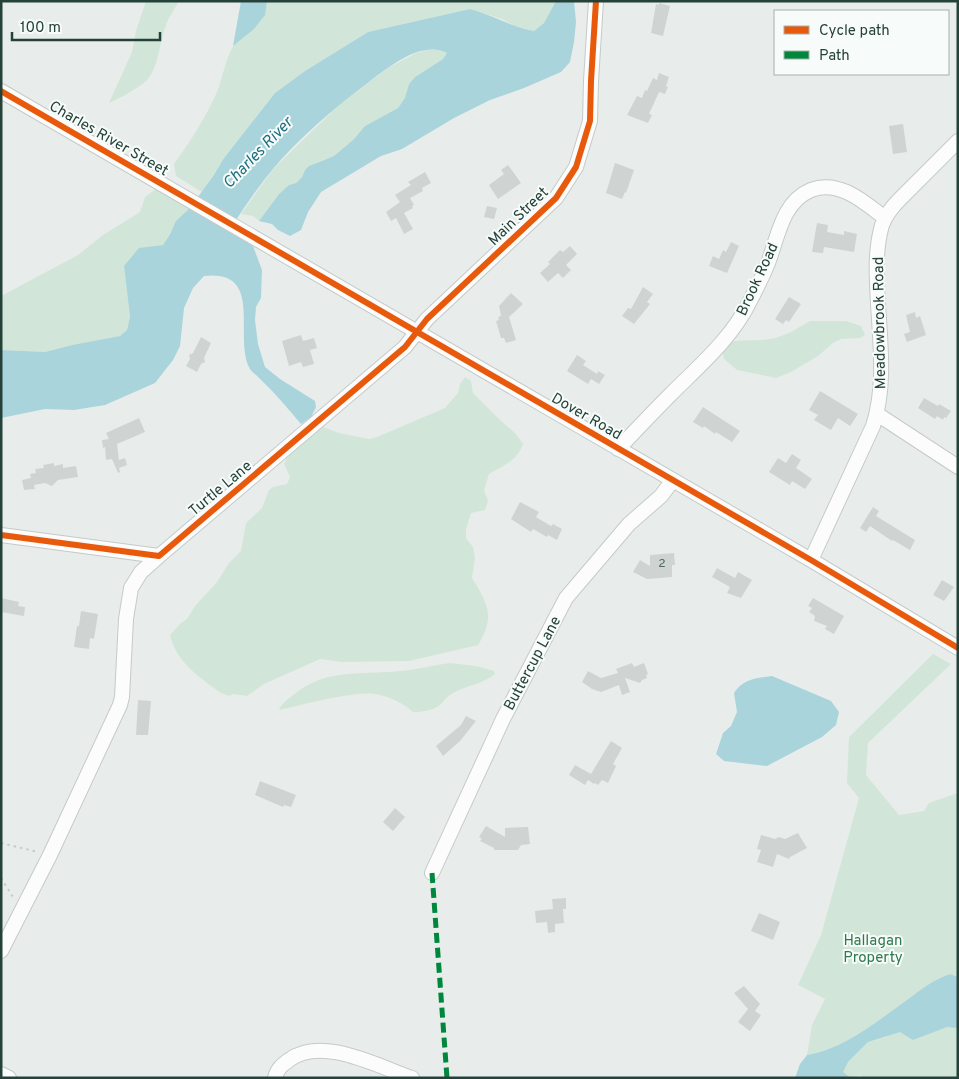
<svg xmlns="http://www.w3.org/2000/svg" width="959" height="1079" font-family="Overpass,sans-serif">
<style>
.green{fill:#d1e6d8}
.water{fill:#a9d4db}
.building{fill:#cfd4d2}
.lines{fill:none;stroke-linecap:round;stroke-linejoin:round}
.minor-casing{stroke:#c5cac8;stroke-width:16}
.path{stroke:#c3ccca;stroke-width:2;stroke-dasharray:2.5 4;stroke-linecap:butt}
.minor{stroke:#fcfcfc;stroke-width:14}
.quiet{stroke:#00873e;stroke-width:5;stroke-dasharray:10 5;stroke-linecap:butt}
.cycleway-casing{stroke:#f7fbf9;stroke-width:9}
.cycleway{stroke:#e8590c;stroke-width:6}
.labels{text-anchor:middle;stroke-width:4;stroke-linejoin:round;paint-order:stroke}
.number-label{font-size:12px;fill:#506761}
.street-label{font-size:15px;fill:#24423a;stroke:#f7fbf9}
.park-label{font-size:15px;fill:#2d7a4b;stroke:#f7fbf9}
.water-label{font-size:16px;font-style:italic;fill:#1c6f80;stroke:#f7fbf9}
</style>
<rect width="100%" height="100%" fill="#e8edeb"/>
<path class="green" d="M146 1H179C175 9 169 16 166 25 159 43 160 63 148 79 144 85 117 100 109 103L132 52 136 31Z
M267 1H556L557 2 544 23 534 31 520 29 502 19 470 9 368 32 305 71 275 93 224 158 202 192 176 176 174 164C190 142 206 117 217 92 222 80 227 54 234 45 250 27 264 29 267 1Z
M427 50H440L447 53 443 59 415 77 409 84 405 99 398 108 365 126 353 140 334 156 315 163 305 170 302 177 296 183 289 185 279 194 259 221 253 216 241 214 273 169 340 104 388 68 416 53Z
M157 188 190 209C176 219 172 231 163 245L151 247 124 266 130 317 127 330 120 336 72 345 45 352 1 350V296L78 255 103 235 140 212 145 197Z
M810 321H846L861 326 865 335 860 338 841 339 833 343 818 356 791 372 776 378 737 370 724 359 723 353 730 342C743 339 756 341 770 339 784 337 798 328 810 321Z
M465 377 471 381 473 393 499 419 515 433 523 444C517 461 504 465 489 474L484 490 488 501 485 510 471 513 466 529V538L473 547 475 558 472 578C478 587 488 604 488 615 489 624 483 638 478 645L409 661 341 662 320 659 264 684 247 696 233 694 229 696 221 693C200 678 176 662 170 635L181 623 187 619 195 606 217 582 229 563 241 551 246 523 262 508 269 490 273 487 287 484 290 477 284 464 289 454 323 427 339 433 369 439 377 437 445 408 458 393 460 384Z
M933 654 951 664 868 743 866 775 899 815 924 811 929 803 958 793V977L950 974C930 981 921 990 904 1002 875 1023 843 1049 807 1055L812 1025 825 999 798 985 821 935 859 798 847 783 849 737Z
M450 663 476 666 494 671 495 674C483 684 468 685 455 692 448 695 445 700 440 705 432 711 422 712 413 712 403 703 389 696 375 694 351 691 304 705 279 710 281 704 287 700 292 696 324 668 361 675 400 671 416 670 433 665 450 663Z
M924 1017 958 1021V1078H861V1075L851 1078 842 1072 848 1062 868 1042 885 1037Z"/>
<path class="water" d="M241 1H267L265 15 262 19 254 29 233 46Z
M556 1H574L576 22 574 42 570 62 561 72 524 88 490 100 454 118 402 149 381 156 321 192 308 212 301 230 290 236 278 230 272 224 259 221 279 194 289 185 296 183 302 177 305 170 309 166 334 156 353 140 365 126 398 108 405 98 409 84 415 77 443 59 447 53C438 48 428 49 417 52 400 58 383 71 369 82 335 107 299 138 272 170 258 187 246 205 234 223L253 246 262 270 261 298 256 307 255 320 258 344 265 367 280 379 315 401 316 407 311 417 301 424C288 409 276 394 262 381 258 376 251 372 249 367 234 335 264 269 204 276L193 288 184 308 180 346 173 360 155 383 105 405 74 410 45 409 1 418V350L45 352 72 345 120 336 127 330 130 317 124 266 139 248 163 245 170 234 176 221 190 208 213 176 224 158 275 93 305 71 368 32 470 9C493 15 513 28 534 31L544 23Z
M772 676 831 701 839 712 836 725 822 737 767 766 724 761 716 754 723 733 731 726 737 712 734 693C743 679 757 678 772 676Z
M950 974 958 977V1028L947 1027 913 1040 900 1032 868 1042 848 1062 843 1072 851 1078H795L800 1064 807 1055C843 1049 875 1023 904 1002 921 990 930 981 950 974Z"/>
<path class="building" d="M659 3 670 6 663 36 651 33 656 4 659 5Z
M659 73 669 77 666 86 668 87 665 94 659 92 649 114 652 115 648 123 627 115 637 96 642 98 645 90 647 91 653 78 657 80Z
M903 124 907 152 893 154 889 126Z
M615 163 634 170 626 193 625 192 622 199 606 193Z
M508 165 521 183 498 199 489 185 504 174 501 170Z
M425 172 431 183 422 188 423 191 410 198 414 205 412 206 413 208 404 213 413 229 404 234 396 218 391 221 386 212 400 202 395 195 411 185 408 182Z
M487 206 497 208 494 219 484 217Z
M817 223 828 225 827 232 844 235V231L857 234 854 252 824 247 823 253 812 252Z
M731 242 739 246 727 273 709 266 713 256 719 259 723 250 726 252Z
M570 246 577 254 566 265 571 270 563 278 558 273 548 282 540 273 550 264 548 262 560 250 563 252Z
M643 287 653 294 647 302 650 304 634 324 622 316 628 308 631 309Z
M511 293 523 304 509 317 516 340 506 343 504 338H501L496 321 499 320 498 317 501 316 499 306Z
M789 297 801 304 789 322 786 320 783 324 775 319Z
M915 312 916 318 920 316 926 335 907 342 904 334 910 332 906 315Z
M301 335 303 341 314 338 317 348 310 350 314 364 303 367 301 362 289 366 282 341Z
M201 337 211 343 204 358 205 362 201 364 197 372 186 366 190 359 189 355 193 353Z
M577 355 586 361 583 365 597 374 598 371 605 375 599 384 591 379 588 384 567 371Z
M820 391 858 414 850 426 838 418 831 430 814 420 818 415 809 410Z
M924 398 938 406 939 404 951 411 946 418 944 417 943 420 937 416 935 419 918 408Z
M703 407 740 431 732 442 716 432 715 434 704 426 703 428 693 422Z
M139 418 145 432 117 444 119 460 125 458 127 465 119 468 120 472 118 473 112 459 106 460 105 447 103 448 102 440 109 439 106 433Z
M792 454 801 460 796 468 812 479 805 489 792 481 790 485 769 472 778 458 786 463Z
M54 463V466L63 464V468L76 466 78 477 58 480 52 486 45 483 34 485 35 489 24 490 22 480 31 478 30 474 36 473 35 469 44 468 43 465Z
M520 502 539 512 536 517 551 526 553 524 562 529 557 540 548 535 547 537 533 529 531 532 511 519Z
M873 507 879 511 876 516 915 540 910 550 893 540 892 541 870 526 866 532 860 528Z
M674 553 675 565H672V577L647 579 633 572 640 560 650 566V555Z
M717 568 735 578 738 572 752 580 741 598 727 593 730 587 712 577Z
M942 580 954 587 944 601 933 595Z
M1 598 19 602 18 606 25 607 24 616 1 612Z
M813 598 844 616 834 634 825 629 827 626 814 621 815 616 809 612 812 608 808 606Z
M81 611 98 614 94 639 90 638 89 649 74 647 77 626H79Z
M632 663 634 667 644 663 648 674 646 675 647 678 642 680 640 683 625 678 630 692 622 695 619 685 601 692 592 689 582 682 588 671 601 678 618 673 616 669Z
M138 700 151 701 148 735H136Z
M466 716 476 721 460 741 443 756 436 746 461 725Z
M611 741 622 748 613 764 616 766 608 783 602 780 598 785 595 783 594 784 588 780 585 785 569 775 575 765 591 774Z
M260 781 296 795 291 807 284 805 283 807 255 795Z
M395 808 405 817 393 831 383 822Z
M486 826 505 837V828L528 827 530 844 521 845 518 850H494V848L480 841 482 839 479 837Z
M798 833 807 848 790 857 789 859 777 854 773 867 757 862 761 850 757 849 761 835 775 839 779 837 785 839Z
M566 898V909H563L564 923 555 924V932L548 933 547 922 536 923 535 911 553 909 552 899Z
M759 913 780 922 773 940 751 931Z
M744 986 760 1004 755 1011 761 1015 750 1031 738 1022 748 1009 734 993Z"/>
<g class="lines">
<g class="minor-casing">
<path id="minor" d="M1 91 811 560 958 648
M877 414 958 467
M618 449C636 430 653 412 671 394 700 365 732 338 750 301 756 289 763 276 768 263 778 237 782 202 811 190 839 179 864 202 885 218
M1 535 159 556 405 347 427 319 556 198 576 167 590 121 591 81 596 1
M811 560 873 426C888 380 878 329 877 282 876 264 877 243 882 225 886 215 892 207 899 200L958 141
M432 873 503 719 566 598 629 524 661 496 673 480
M1 951 50 855 120 705 122 697 126 619 131 588 141 572 159 556
M1 1074 9 1078
M275 1078C277 1069 282 1065 289 1060 321 1035 379 1067 412 1078"/>
</g>
<path class="path" d="M1 843 38 852
M1 878 15 900"/>
<use href="#minor" class="minor"/>
<path class="quiet" d="M432 873 447 1078"/>
<g class="cycleway-casing">
<path id="cycleway" d="M1 91 811 560 958 648
M1 535 159 556 405 347 427 319 556 198 576 167 590 121 591 81 596 1"/>
</g>
<use href="#cycleway" class="cycleway"/>
</g>
<g class="labels">
<g class="number-label">
<text x="662" y="567">2</text>
</g>
<g class="street-label">
<text transform="translate(109 138) rotate(30)" y="5">Charles River Street</text>
<text transform="translate(518 216) rotate(-44)" y="5">Main Street</text>
<text transform="translate(757 279) rotate(-65)" y="5">Brook Road</text>
<text transform="translate(879 323) rotate(-91)" y="5">Meadowbrook Road</text>
<text transform="translate(587 416) rotate(30)" y="5">Dover Road</text>
<text transform="translate(220 488) rotate(-40)" y="5">Turtle Lane</text>
<text transform="translate(532 663) rotate(-62)" y="5">Buttercup Lane</text>
</g>
<g class="park-label">
<text x="873" y="945">Hallagan<tspan x="873" dy="17">Property</tspan></text>
</g>
<g class="water-label">
<text transform="translate(257 152) rotate(-46)" y="6">Charles River</text>
</g>
</g>
<rect width="959" height="1079" fill="none" stroke="#24423a" stroke-width="5"/>
<rect x="774" y="10" width="175" height="65" fill="#f7fbf9" stroke="#a3b1ad"/>
<rect x="784" y="26" width="25" height="8" fill="#e8590c" stroke="#a3b1ad"/>
<text x="819" y="35" font-size="15" fill="#24423a">Cycle path</text>
<rect x="784" y="51" width="25" height="8" fill="#00873e" stroke="#a3b1ad"/>
<text x="819" y="60" font-size="15" fill="#24423a">Path</text>
<path d="M12 32v8h148v-8" fill="none" stroke="#24423a" stroke-width="2.5"/>
<text x="20" y="32" font-size="15" fill="#24423a" stroke="#f7fbf9" stroke-width="4" paint-order="stroke">100 m</text>
</svg>
